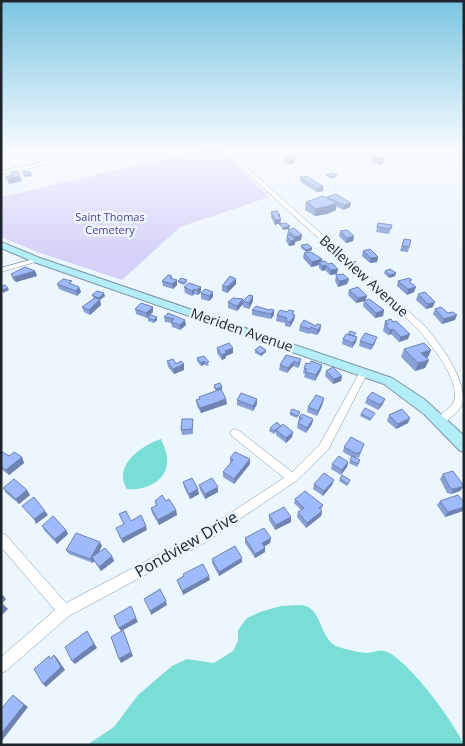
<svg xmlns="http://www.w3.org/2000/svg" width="465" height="746" font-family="'Open Sans',sans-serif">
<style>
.green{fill:#d6d1f9}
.water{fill:#78ded6}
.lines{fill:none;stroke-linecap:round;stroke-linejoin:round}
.street-casing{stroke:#7d94a6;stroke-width:1}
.secondary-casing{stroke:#7d94a6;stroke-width:2}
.street{fill:#fff;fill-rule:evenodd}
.secondary{fill:#b3eef8;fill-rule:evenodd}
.wall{fill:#89a1d8}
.shaded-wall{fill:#6f83b0}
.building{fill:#9fbbfb;stroke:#6f83b0}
.labels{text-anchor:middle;stroke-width:5;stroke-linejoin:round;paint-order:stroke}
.far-park-label{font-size:11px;fill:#513e8d;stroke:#ecf6fe}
.street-label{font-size:14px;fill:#1c252c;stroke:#ecf6fe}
.near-street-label{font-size:16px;fill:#1c252c;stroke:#ecf6fe}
</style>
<rect width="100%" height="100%" fill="#ecf6fe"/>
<path class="green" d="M205 149H220L269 197 180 227 122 280 40 253 1 237V197Z"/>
<path class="water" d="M161 439C164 447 168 454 167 463 166 482 144 491 127 489 112 466 142 445 161 439Z
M299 605C323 605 318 637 336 646 343 649 358 652 366 653 373 653 378 649 385 651 408 659 454 722 464 745H87L114 727 138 695 172 666 187 659 214 663 233 651 238 641V630L247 618 260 612 281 606Z"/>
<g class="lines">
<g class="street-casing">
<path id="street" d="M103 149H112L1 175V171Z
M221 149H226L425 326C440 344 465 377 463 402 460 411 451 417 444 423L441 424 438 423 436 420C440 413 449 410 453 403 463 383 431 345 419 330Z
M37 258 40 260 39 261 1 272V268Z
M364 369 368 372 328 450 296 481 206 542 69 616 6 671 1 673V657L55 610 1 547V533L5 534 66 603 198 534 284 478 232 436 230 433 232 430 235 429 238 430 292 472 320 444 361 370Z"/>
</g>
<g class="secondary-casing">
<path id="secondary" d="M1 242 40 258 392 378 424 399 460 432 464 436V452L459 450 424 414 384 384 34 262 1 248Z"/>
</g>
<use href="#street" class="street"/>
<use href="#secondary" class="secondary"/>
</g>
<path class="wall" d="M372 156 384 159 383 164 379 165 371 161Z
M284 158 295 163 288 165 284 162Z
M300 177 323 191 317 192 300 182Z
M327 197 350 207 343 210 336 206V210L327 214 315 216 305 210 306 202 327 198Z
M277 211 275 225 271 217V212Z
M378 223 392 225 389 234 376 232Z
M288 230 301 240 295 242V245L289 246 286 241 287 236H288L287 235Z
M340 231 354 236 353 241 346 243 339 236Z
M404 239 411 240 408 252 400 251Z
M301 245 312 250 306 252 301 248Z
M363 251 378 257 377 262 370 263 362 256Z
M304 253 322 259V262L337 274 330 275 325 270 322 271 319 268V265L311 267 303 258Z
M35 271 37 276 16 282 13 280 11 274Z
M385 271 395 276 389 278 384 273Z
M336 275 349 279 347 284 338 287 335 281Z
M172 276V279L177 285 173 289 163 286 162 281Z
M236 279V284L227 293 222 291V286Z
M187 280V282L184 285 179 283 178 281Z
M398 281 411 283 414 292 407 295 397 286Z
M57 284 73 285 79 287 81 292 77 296 59 289Z
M184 287H201V292L198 295 194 294 192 296 185 293Z
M349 290 367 296 365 300 384 310 383 316 375 318 363 306 364 301 356 303 348 295Z
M201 293 213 297 209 301 201 299Z
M418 294 433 307 426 309 416 300Z
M92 295 105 296 100 300 101 305 90 315 84 312 82 307 94 298 93 297Z
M253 296V301L249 309 243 307V301Z
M243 299V304L237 311 228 308V302Z
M135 309 153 312 147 318 136 314Z
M435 309 455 320 442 324 433 314Z
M252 310H274V315L271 319 252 315Z
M294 311 293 314 295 315 294 320 290 327 285 326V323L276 321 277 315Z
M168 313 186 325 180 330 172 327 171 323 165 322 164 317Z
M148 318 157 320 154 323 148 321Z
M385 321 408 339 399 342 391 334 388 335 383 331Z
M321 325 320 331 317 335 310 333 309 334 299 331 300 326Z
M355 336 357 337 356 342 352 348 342 344 343 339Z
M360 341 375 343 371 350 359 346Z
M217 348 233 353 226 356V358L222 360 217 353Z
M404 349 431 350 428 357 427 358 429 360 425 368 415 371 401 357Z
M255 350H266V352L261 356 255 353Z
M286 355 300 364 298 368 293 366 287 373 279 370 280 365Z
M204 356 209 365 206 366 205 364 201 366 197 361V358Z
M167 361 184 364V370L174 374 168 367Z
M322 365 321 370 315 381 304 377 305 374 303 373 304 368Z
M326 371 342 376 341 381 333 384 325 376Z
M214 385 222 387V389L221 390 227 404 201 413 197 406 196 400 199 399V397L216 391 214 388Z
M367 398 383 404 378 410 365 403Z
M237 400 257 404 253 411 237 405Z
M323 403 317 416 307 412 308 407Z
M300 412 297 418 290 415V413Z
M375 413 370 421 360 416 361 414Z
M389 415 410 418 408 423 396 429 387 421Z
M299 417 313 419 312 424 306 433 297 428Z
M193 424V434L182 435 181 430Z
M281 426 293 432 292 437 286 443 276 435V432L274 434 269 431 270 428Z
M364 444 359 458 357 457 356 458 359 463 357 467 349 463 352 457 343 452 344 447Z
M1 453 9 456 22 457 24 463 9 475 1 469Z
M230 458 250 464 234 484 223 477V472L230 464Z
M348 462 347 467 341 475 331 469 332 464Z
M443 474 460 491 451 494 447 493 440 479Z
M340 479 349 482 347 486 339 481Z
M183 482 199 494 190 499 184 487Z
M314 484 332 485 323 496 313 489Z
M199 485 218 487V492L205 499 200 490Z
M3 488 27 490 30 495 19 504 6 493Z
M295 499 323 505 321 510 322 511 321 516 306 528 297 517 298 512 301 510 294 503Z
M155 501H166L176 510 177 515 159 525 152 513 151 508 156 506Z
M440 501 463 511 445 517 437 505Z
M269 515 291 522 275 530 269 520Z
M42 526 66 530 68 534 57 544 44 530Z
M245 538H271L270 543 264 546 265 548V552L255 558 245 543Z
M102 546 99 552 112 556 114 561 101 571 94 561 93 563 69 554 66 550Z
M212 559 242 562 219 576 212 563Z"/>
<path class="shaded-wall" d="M295 159V163L288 165V160Z
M384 159 383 164 379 165 380 160Z
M31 173 32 176 25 177 24 175Z
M337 175 336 177 329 179 330 177Z
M20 176 22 181 9 184 7 179Z
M323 186V191L317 192 318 188Z
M337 203 336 210 327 214 315 216 316 209Z
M351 203 350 207 343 210 344 205Z
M278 215H280L281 223 275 225V220Z
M290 226 289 229 282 230 283 228Z
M302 235 301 240 295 242V245L289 246 290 241 295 240V237Z
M354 236 353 241 346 243 347 238Z
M312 248V250L306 252V250Z
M378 257 377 262 370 263 371 258Z
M322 259 321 264 319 262V265L311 267 312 262Z
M326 265 325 270 322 271V266Z
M338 269 337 274 330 275 331 270Z
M35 271 37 276 16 282 14 277Z
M396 273 395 276 389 278 390 275Z
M236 279V284L227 293V287Z
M349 279 347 284 338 287 339 281Z
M177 280V285L173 289 172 284Z
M79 287 81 292 77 296 76 291Z
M201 287V292L198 295 197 290Z
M416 287 414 292 407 295 408 289Z
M8 288 9 290 3 293 2 290Z
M194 289V294L192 296V291Z
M213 292V297L209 301V296Z
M104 293 105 296 100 300 101 305 90 315 89 310 100 300 99 298Z
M253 296V301L249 309V303Z
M367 296 365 301 356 303 358 298Z
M243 299V304L237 311V306Z
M435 302 433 307 426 309 428 304Z
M153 307V312L147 318 146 313Z
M274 310V315L271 319V314Z
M384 310 383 316 375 318 376 313Z
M295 315 294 320 290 327V322Z
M457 315 455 320 442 324 444 319Z
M157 317V320L154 323V320Z
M185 320 186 325 180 330V325Z
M321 325 320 331 317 335 318 330Z
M393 329 391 334 388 335 390 330Z
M410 334 408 339 399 342 401 337Z
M357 337 356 342 352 348 353 343Z
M377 337 375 343 371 350 373 345Z
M233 348V353L226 356V358L222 360V355L225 351Z
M266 350V352L261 356V354Z
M431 350 428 357 418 361 421 353Z
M301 359 300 364 298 368V363Z
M429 360 425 368 415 371 418 363Z
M204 361 205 364 201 366V363Z
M294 361 293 366 287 373 288 368Z
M184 364V370L174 374 173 369Z
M322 365 321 370 315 381 316 375Z
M342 376 341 381 333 384 334 379Z
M222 387V389L216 391V389Z
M324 398 323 403 317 416 318 411Z
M226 399 227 404 201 413 200 408Z
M257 399V404L253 411V406Z
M385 399 383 404 378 410 380 405Z
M410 418 408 423 396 429 398 424Z
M313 419 312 424 306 433 307 428Z
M293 432 292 437 286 443V438Z
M22 457 24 463 9 475 6 470Z
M250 459V464L234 484V479Z
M348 462 347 467 341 475 342 470Z
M334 480 332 485 323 496 324 491Z
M464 486 460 491 451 494 454 489Z
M218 487V492L205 499V494Z
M198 489 199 494 190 499 189 494Z
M27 490 30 495 19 504 16 499Z
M464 507 463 511 445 517 448 512Z
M176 510 177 515 159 525 158 520Z
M45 511 48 515 36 524 34 519Z
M322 511 321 516 306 528 307 523Z
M291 517V522L275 530 276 525Z
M146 526 147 530 123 543 121 539Z
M66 530 68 534 57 544 55 539Z
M271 538 270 543 262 548V543Z
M100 542 102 546 94 560 92 557 94 561 93 563 90 559Z
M265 548V552L255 558V554Z
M112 556 114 561 101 571 99 567Z
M242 558V562L219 576V572Z
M209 576 210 580 183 595 182 591Z
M3 595 6 599 2 604 1 603V596Z
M166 601 167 605 151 615 150 611Z
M4 605 8 609 1 616V608Z
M136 618 138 622 123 630 133 656 121 663 119 659 121 631 119 628Z
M87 631 97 648 75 664 72 661Z
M54 655 57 658 65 670 46 687 43 684Z
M13 695 28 707 1 742V734Z"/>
<path class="building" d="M376 155 384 159 380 160 372 156Z
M292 156 295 159 288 160 284 158Z
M17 171 20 176 7 179 5 177 13 175 11 172Z
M29 171 31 173 24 175 23 172Z
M333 173 337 175 330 177 326 175Z
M306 176 323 186 318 188 300 177Z
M336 194 351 203 344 205 327 197Z
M323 196 337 203 328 206 316 209 306 202Z
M277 211 280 215H278L281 219 275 220 271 212Z
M286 223 290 226 283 228 279 224Z
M378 223 392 225 391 229 377 227Z
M294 228 302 235 295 237 288 230Z
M347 230 354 236 347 238 340 231Z
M290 235 295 240 290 241 287 236Z
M404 239 411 240 409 247 402 246Z
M308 244 312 248 306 250 301 245Z
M370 249 378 257 371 258 363 251Z
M311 252 322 259 312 262 304 253Z
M325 261 328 264 332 263 338 269 331 270 326 265 322 266 319 262Z
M25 267 35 271 14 277 11 274Z
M390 269 396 273 390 275 385 271Z
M343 274 349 279 339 281 336 275Z
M168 275 172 276 170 278 177 280 172 284 162 281Z
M230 276 236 279 227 287 222 286Z
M181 278 187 280 184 283 178 281Z
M409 278 412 280 409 281 416 287 408 289 398 281Z
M63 279 72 281 69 283 79 287 76 291 57 284Z
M189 283 201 287 197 290 194 289 192 291 184 287Z
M5 285 8 288 2 290 1 289V286Z
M358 287 367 296 358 298 349 290Z
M205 289 213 292 209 296 201 293Z
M97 291 104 293 99 298 92 295Z
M425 292 435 302 428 304 418 294Z
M249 295 253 296 249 303 243 301Z
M95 298 100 299 89 310 82 307Z
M233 298 243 299 237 306 228 302Z
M369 299 384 310 376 313 364 301Z
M141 303 153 307 146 313 135 309Z
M256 306 269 310 270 309 274 310 271 314 252 310Z
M441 307 448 313 453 312 457 315 444 319 435 309Z
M280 310 287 312 289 310 294 311 292 314 295 315 290 322 286 321 287 318 277 315Z
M168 313 185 320 180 325 171 322 174 319 164 317Z
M151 315 157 317 154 320 148 318Z
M391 319 393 322 396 321 410 334 401 337 393 329 390 330 385 325 388 324 385 321Z
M304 320 316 326 317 324 321 325 318 330 311 327 310 329 300 326Z
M350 331 356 333 354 336 348 334Z
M365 333 377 337 373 345 360 341Z
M346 334 357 337 353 343 343 339Z
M229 343 233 348 225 351 226 353 222 355 217 348Z
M424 343 431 350 421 353 429 360 418 363 404 349Z
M260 346 266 350 261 354 255 350Z
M286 355 301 359 298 363 294 361 288 368 280 365Z
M204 356 209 362 206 363 204 361 201 363 197 358Z
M173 359 176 364 181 361 184 364 173 369 167 361Z
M311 361 322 365 316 375 305 372 307 369 304 368 306 363 310 364Z
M333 367 342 376 334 379 326 371Z
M220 383 222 387 216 389 214 385Z
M221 389 226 399 200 408 196 400 200 399 199 397Z
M372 392 385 399 380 405 367 398Z
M241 393 257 399 253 406 237 400Z
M316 395 324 398 318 411 308 407Z
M365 408 375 413 371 419 361 414Z
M292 409 300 412 298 416 290 413Z
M402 409 410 418 398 424 389 415Z
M302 414 313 419 307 428 298 423 302 418 299 417Z
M182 419H193L192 429 181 430Z
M277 422 281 426 274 431 270 428Z
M283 424 293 432 286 438 276 430Z
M351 437 364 444 360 453 358 452 357 454 344 447Z
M3 452 9 456 14 452 22 457 6 470 1 467V453Z
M235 452 250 459 234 479 223 472 233 460 230 458Z
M339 456 348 462 342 470 332 464Z
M352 456 360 460 358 464 350 460Z
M453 471 464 486 454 489 450 488 443 474Z
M324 473 334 480 324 491 314 484Z
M342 475 350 480 348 484 340 479Z
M192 478 198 489 189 494 183 482Z
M212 478 218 487 205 494 199 485Z
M14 479 27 490 16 499 3 488Z
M305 491 323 505 319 508 322 511 307 523 298 512 304 508 295 499Z
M162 495 166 501 169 499 176 510 158 520 151 508 157 505 155 501Z
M458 495 464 502V507L448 512 440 501Z
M34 497 45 511 34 519 22 506Z
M284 507 291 517 276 525 269 515Z
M126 511 131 521 141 515 146 526 121 539 116 528 124 524 119 514Z
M53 516 66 530 55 539 42 526Z
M264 528 271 538 262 543 265 548 255 554 245 538Z
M76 533 100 542 90 559 66 550Z
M235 546 242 558 219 572 212 559Z
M105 548 112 556 99 567 92 557Z
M203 564 209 576 182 591 177 580 184 576 183 574Z
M160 589 166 601 150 611 144 599Z
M1 602 4 605 1 608Z
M131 606 136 618 119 628 114 616Z
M123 630 131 652 119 659 111 637Z
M87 631 94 644 72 661 65 647Z
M54 655 61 667 43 684 34 669 49 656 50 659Z
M13 695 24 705 1 734V709Z"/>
<linearGradient id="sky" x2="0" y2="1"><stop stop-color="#7bc5e1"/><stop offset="0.59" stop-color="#f6fbff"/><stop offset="1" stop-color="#f6fbff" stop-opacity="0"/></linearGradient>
<rect width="465" height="254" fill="url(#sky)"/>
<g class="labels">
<g class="far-park-label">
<text x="110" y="221">Saint Thomas<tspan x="110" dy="13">Cemetery</tspan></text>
</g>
<g class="street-label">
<text transform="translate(364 276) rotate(42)" y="5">Belleview Avenue</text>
<text transform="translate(242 330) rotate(19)" y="5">Meriden Avenue</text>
</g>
<g class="near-street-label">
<text transform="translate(186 544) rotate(-30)" y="6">Pondview Drive</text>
</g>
</g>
<rect width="465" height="746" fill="none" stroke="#1c252c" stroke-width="5"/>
</svg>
